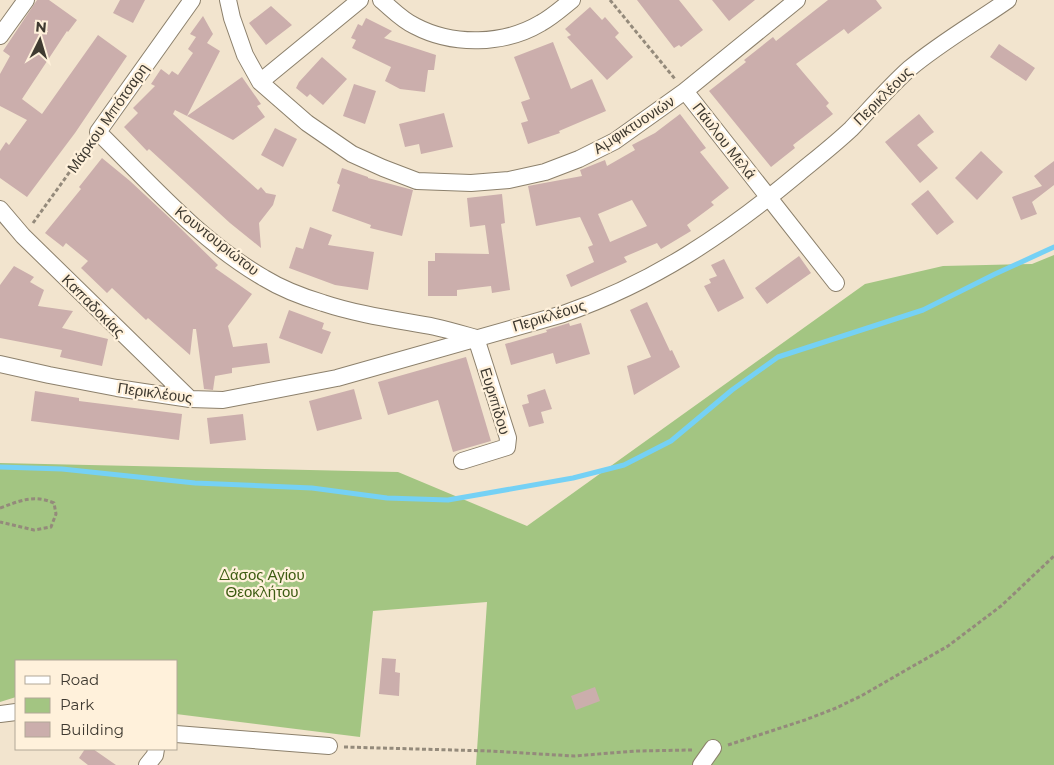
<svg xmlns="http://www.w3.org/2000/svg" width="1054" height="765" font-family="Montserrat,sans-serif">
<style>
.green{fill:#a3c582}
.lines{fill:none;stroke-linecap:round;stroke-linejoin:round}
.stream{stroke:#75d1f5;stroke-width:5}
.building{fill:#cbaeac;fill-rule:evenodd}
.minor-casing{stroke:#8c806c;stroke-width:18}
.path{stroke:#948a7b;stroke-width:3;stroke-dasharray:4 2.5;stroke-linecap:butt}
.minor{stroke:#fff;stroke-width:16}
.labels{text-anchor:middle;stroke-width:4.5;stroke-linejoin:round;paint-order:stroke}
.street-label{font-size:15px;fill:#3f3a31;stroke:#fff1db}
.park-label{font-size:15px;fill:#3d5c12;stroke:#fff1db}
</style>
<rect width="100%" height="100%" fill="#f2e4ce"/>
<path class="green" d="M1054 255V765H476L487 602 373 611 360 737 176 714V661H16V697L0 702V463L398 472 527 526 865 284 943 266 1032 264Z"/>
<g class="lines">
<path class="stream" d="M0 467 62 469 195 483 312 488 387 498 448 500 573 478 624 465 671 441 732 390 778 357 923 310 995 274 1054 247"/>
</g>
<path class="building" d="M37 0H49L77 20 68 32 67 31 22 99 42 114 98 35 127 56 75 133 27 197 0 178V151L6 142 9 145 27 120 0 106V74L10 56 3 51Z
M120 0H145L133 23 113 13Z
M637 0H679L703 30 681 47 679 45 674 48Z
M712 0H755L729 21Z
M828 0H876L882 8 848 34 844 29 796 64 829 103 826 106 833 114 793 145 795 148 771 167 709 91 746 62 744 60 773 37 776 41Z
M271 6 292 25 266 45 249 23Z
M590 7 602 20 605 17 619 33 615 37 633 57 607 80 567 37 571 35 565 29Z
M203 16 213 34 207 43 220 51 187 116 175 110 173 114 258 190 261 187 266 193 276 195 273 205 259 223 261 248 230 223 149 149 147 151 124 127 138 113 133 108 155 86 151 84 161 69 169 75 172 71 178 75 193 53 188 49 196 37 190 34Z
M366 18 392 31 384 38 436 55 434 70H428L425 92 400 89 385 81 391 67 352 48 356 40 351 38 358 24 362 26Z
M553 42 571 89 592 79 606 111 559 131 560 133 528 144 521 123 528 121 521 102 530 99 514 57Z
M999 44 1035 68 1026 81 990 57Z
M322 57 347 79 323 105 310 94 307 97 296 88 299 82Z
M242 77 261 104 257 106 265 117 233 140 187 116Z
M354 84 376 91 365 124 343 116Z
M444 113 453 147 421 154 419 144 405 147 399 124Z
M680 114 706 148 700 152 729 188 711 202 714 205 687 225 691 231 661 249 657 243 624 257 627 262 571 287 566 275 594 262 588 247 593 245 580 217 536 226 528 186 582 176 580 170 605 160 607 166 635 150 632 145 655 133ZM632 200 647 226 610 242 598 214Z
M919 114 934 132 917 145 938 168 920 183 885 142Z
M275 128 297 139 283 167 261 155Z
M981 151 1003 172 977 200 955 178Z
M102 158 130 181 174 222 218 265 215 268 252 294 228 326 233 347 267 343 270 363 232 368V373L215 376 213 390 204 389 196 329H193L190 355 148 318 146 320 112 288 107 293 81 268 88 261 66 243 63 247 45 233 81 189 79 187Z
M1054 161V185L1032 202 1037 214 1021 220 1012 197 1042 186 1034 176Z
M342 168 368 177V178L413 190 402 236 370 228 371 225 332 211 340 185 337 183Z
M928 190 954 222 937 235 911 204Z
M502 194 505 223 501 224 510 290 492 293 491 286 457 290V296H428V261H435V253L489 254 485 225 470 227 467 198Z
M310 227 332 235 328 245 374 252 368 290 335 285 289 268 296 247 303 249Z
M799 256 811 273 767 304 755 288Z
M724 259 744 298 718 312 704 286 711 283 709 279 717 276 711 265Z
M14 266 34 277 30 282 44 290 38 306 73 311 62 328 108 339 102 366 60 357 62 350 0 338V285Z
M647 302 670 351 672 350 680 367 634 395 627 366 651 357 630 310Z
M289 310 324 323 322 329 331 332 322 354 279 338Z
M569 323 570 326 581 323 590 354 556 364 553 353 511 365 505 344 547 332 546 330Z
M466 357 491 441 453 452 438 400 388 415 378 382Z
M354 389 362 419 317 431 309 401Z
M545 389 552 409 541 412 544 423 529 427 522 405 529 403 527 395Z
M35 391 79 398V401L182 414 179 440 31 421Z
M243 414 246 440 210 444 207 418Z
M382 658 396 659 395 672 400 673 399 696 379 694Z
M595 687 600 701 576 710 571 696Z
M85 749H93L116 765H88L79 758Z"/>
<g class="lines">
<g class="minor-casing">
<path id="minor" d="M192 0 98 132C150 183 200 241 264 278 282 289 303 297 323 303 359 315 398 320 435 327 449 330 462 334 476 338
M228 0 232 18 245 55 260 82 307 123 352 154 383 168 417 181 471 183 509 180 545 172 579 159 615 141 685 91 797 0
M381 0C392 9 402 20 415 26 453 46 504 45 541 23 552 17 562 8 572 0
M0 36 26 0
M260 82 360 0
M685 91 836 283
M0 209 23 236 190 399
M0 364 49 375 117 388 190 399 223 400 337 378 563 314C653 283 726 234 799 173 816 159 834 145 851 129 870 109 888 88 909 69 940 43 975 23 1008 0
M462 461 507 447 508 438 476 338
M0 714 16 712
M176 734 329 746
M147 765 155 755 156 749
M701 765 713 748"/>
</g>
<path class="path" d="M610 0 675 79
M33 223 89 145
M0 508C20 501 33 494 54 503L56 514 51 527 34 530 0 522
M728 745 805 720 836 708 861 696 948 646 1001 606 1054 556
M344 747 490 751 574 756 636 751 692 750"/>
<use href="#minor" class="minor"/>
</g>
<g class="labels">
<g class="street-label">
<text transform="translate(883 96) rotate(-45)" y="5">Περικλέους</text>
<text transform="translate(108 118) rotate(-55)" y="5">Μάρκου Μπότσαρη</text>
<text transform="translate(634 125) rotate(-33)" y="5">Αμφικτυονιών</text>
<text transform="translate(724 141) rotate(52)" y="5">Πάυλου Μελά</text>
<text transform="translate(217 241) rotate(38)" y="5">Κουντουριώτου</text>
<text transform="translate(93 306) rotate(45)" y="5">Καπαδοκίας</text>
<text transform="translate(549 316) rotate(-17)" y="5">Περικλέους</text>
<text transform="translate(155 393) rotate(8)" y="5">Περικλέους</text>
<text transform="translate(495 401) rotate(73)" y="5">Ευριπίδου</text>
</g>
<g class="park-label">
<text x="262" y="580">Δάσος Αγίου<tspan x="262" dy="17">Θεοκλήτου</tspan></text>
</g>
</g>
<rect x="15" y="660" width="162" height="90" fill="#fff1db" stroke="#b2a897"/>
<rect x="25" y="676" width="25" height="8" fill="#ffffff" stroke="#b2a897"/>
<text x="60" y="685" font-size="15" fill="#3f3a31">Road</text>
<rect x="25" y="698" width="25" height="15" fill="#a3c582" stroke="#b2a897"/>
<text x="60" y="710" font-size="15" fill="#3f3a31">Park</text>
<rect x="25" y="722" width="25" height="15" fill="#cbaeac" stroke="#b2a897"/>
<text x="60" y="735" font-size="15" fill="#3f3a31">Building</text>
<g transform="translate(40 40) rotate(5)" stroke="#fff1db" stroke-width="4" paint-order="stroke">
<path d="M0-4L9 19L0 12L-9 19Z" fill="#3f3a31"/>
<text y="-8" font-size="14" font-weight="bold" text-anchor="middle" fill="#3f3a31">N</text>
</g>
</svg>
